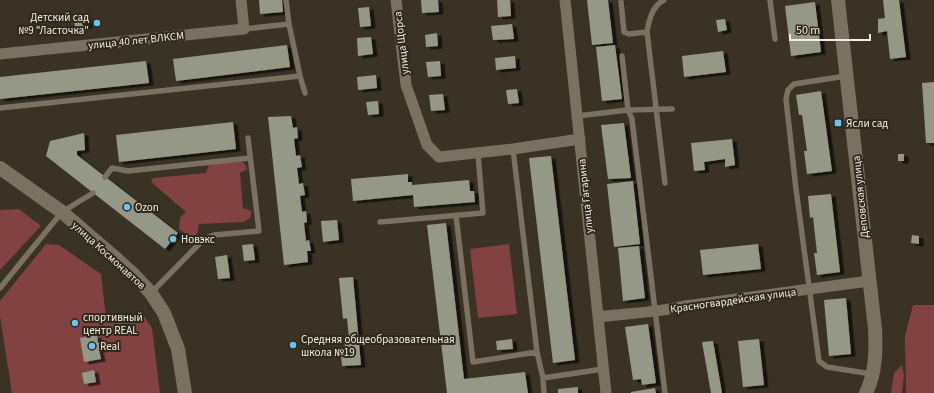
<svg xmlns="http://www.w3.org/2000/svg" width="934" height="393" font-family="'Source Sans 3',sans-serif">
<style>
.green{fill:#834242}
.building{fill:#969887;filter:url(#shadow)}
.lines{fill:none;stroke-linecap:round;stroke-linejoin:round}
.service{stroke:#7a7163;stroke-width:5.5}
.minor{stroke:#7a7163;stroke-width:11}
.tertiary{stroke:#7a7163;stroke-width:14}
.poi-dot{fill:#6cc3f2;stroke:#2f281b;stroke-width:1.5}
.labels{text-anchor:middle;stroke-width:4;stroke-linejoin:round;paint-order:stroke}
.poi-label{font-size:11px;fill:#f2ede5;stroke:#2f281b;text-anchor:start}
.street-label{font-size:11px;fill:#f2ede5;stroke:#2f281b}
</style>
<defs>
<filter id="shadow"><feDropShadow dx="4.5" dy="2.5" stdDeviation="0" flood-color="#0009"/></filter>
</defs>
<rect width="100%" height="100%" fill="#393225"/>
<path class="green" d="M240 161 245 164 247 169 240 173 243 208 252 211 250 218 244 222 199 224 197 234 194 236H189L179 229 180 218 186 212 151 182 153 178 206 173 209 165Z
M19 209 41 226 0 270V210Z
M46 244 59 245 101 274 106 318 143 315 152 328 160 393H12L0 316V301Z
M509 244 517 314 478 318 470 249Z
M913 305H934V393H906L905 336Z
M902 365 904 376 902 393H891L894 373Z"/>
<path class="building" d="M259 0H282L283 12 260 14Z
M421 0H438L439 12 422 13Z
M497 0H510L511 16 498 17Z
M587 0H608L613 43 592 45Z
M883 0H899L906 57 890 59 887 31 878 33V19L885 18Z
M815 2 821 52 791 56 785 6Z
M369 7 371 26 360 27 358 8Z
M87 18 88 26 75 28 74 19Z
M725 19 727 30 718 32 716 20Z
M512 24 514 39 493 40 491 26Z
M437 33 438 46 426 47 425 35Z
M371 37 373 54 358 56 357 38Z
M287 45 290 67 176 81 173 59Z
M615 45 622 99 602 101 596 47Z
M723 51 726 72 684 77 682 56Z
M515 56 516 68 496 70 495 58Z
M146 61 149 83 0 99V77Z
M440 61 441 76 428 77 426 62Z
M376 75 377 88 358 90 357 77Z
M934 82V143H926L922 83Z
M517 89 519 103 508 104 506 90Z
M821 91 832 171 807 174 804 151H807L802 115H799L796 95Z
M443 94 445 110 431 111 429 95Z
M378 101 379 114 368 115 366 102Z
M291 116 293 128 297 127 298 138 294 139 296 156 300 155 302 167 297 168 299 184 303 183 305 195 300 196 302 212 306 211 307 222 304 223 306 241 309 240 311 251H307L308 262 284 265 268 117Z
M233 122 236 149 119 162 116 135Z
M624 123 631 178 608 179 601 125Z
M84 133 85 150 77 151V155L178 233 165 249 46 156 50 141Z
M732 139 735 165 725 167V159L704 162 705 170 694 171 691 143Z
M898 154H904V161H898Z
M551 156 575 360 553 363 529 158Z
M408 174V182H412V185L469 180 470 191H474L475 202 414 207 413 195 353 201 351 179Z
M633 181 640 244 614 247 607 184Z
M831 194 840 272 817 275 814 253H817L813 217 810 218 808 196Z
M337 220 339 240 323 242 321 221Z
M446 223 464 379 525 372 528 393H447L427 225Z
M912 235 919 236V244L911 243Z
M253 244 255 260 244 261 242 245Z
M758 244 761 269 703 275 700 250Z
M639 246 645 298 623 301 618 248Z
M227 255 230 278 218 279 215 257Z
M353 277 361 365 342 366 341 355H346L344 339 349 338 347 318 343 319 339 278Z
M846 298 851 354 829 356 824 300Z
M648 324 656 383 642 385 641 379 633 380 625 327Z
M97 335 98 343 103 342 104 349 99 350 101 359 84 362 80 338Z
M512 339 513 349 497 350 496 341Z
M759 339 764 385 743 387 738 341Z
M713 341 722 393H711L702 342Z
M94 370 96 382 84 384 82 373Z
M578 387V393H558V389Z
M655 388 656 393H631V392Z"/>
<g class="lines">
<path class="service" d="M286 0 289 24 300 76
M664 0C652 6 649 20 647 32L665 183
M770 0 775 39
M621 2 624 32 629 34 647 32
M244 29 289 24
M622 56 628 110 632 119 665 393
M846 76 794 84 788 90 786 99 796 189 819 361 827 367 872 374
M0 108 300 76 305 93
M577 116 628 110 672 109
M513 149 537 352 543 378 544 393
M105 177 112 168 128 171 250 158
M456 215 473 362 537 352
M380 222 483 213 478 154
M0 288 62 212 93 193
M151 293 204 239 214 235 259 231 248 138
M543 378 603 369"/>
<path class="minor" d="M396 0 406 85 427 145 439 157 513 149 580 139
M565 0 606 393
M0 54 244 29 241 0
M598 317C627 313 656 313 685 306L869 281"/>
<path class="tertiary" d="M838 0 875 329C876 351 876 372 866 393
M0 168 62 212 113 256 134 275 151 293 164 313 178 349 185 393"/>
</g>
<g class="poi-dot">
<circle cx="97" cy="23" r="4"/>
<rect x="834" y="119" width="8" height="8" rx="2"/>
<circle cx="127" cy="207" r="4"/>
<circle cx="173" cy="239" r="4"/>
<circle cx="75" cy="323" r="4"/>
<circle cx="293" cy="345" r="4"/>
<circle cx="92" cy="346" r="4"/>
</g>
<g class="labels">
<g class="poi-label">
<text x="89" y="21" text-anchor="end">Детский сад<tspan x="89" dy="13">№9 "Ласточка"</tspan></text>
<text x="846" y="127">Ясли сад</text>
<text x="135" y="211">Ozon</text>
<text x="181" y="243">Новэкс</text>
<text x="83" y="321">спортивный<tspan x="83" dy="13">центр REAL</tspan></text>
<text x="301" y="343">Средняя общеобразовательная<tspan x="301" dy="13">школа №19</tspan></text>
<text x="100" y="350">Real</text>
</g>
<g class="street-label">
<text transform="translate(136 40) rotate(-6)" y="4">улица 40 лет ВЛКСМ</text>
<text transform="translate(401 43) rotate(-97)" y="4">улица Щорса</text>
<text transform="translate(585 196) rotate(-96)" y="4">улица Гагарина</text>
<text transform="translate(860 197) rotate(-96)" y="4">Деповская улица</text>
<text transform="translate(109 255) rotate(42)" y="4">улица Космонавтов</text>
<text transform="translate(733 300) rotate(-8)" y="4">Красногвардейская улица</text>
</g>
</g>
<path d="M790 34v6h80v-6" fill="none" stroke="#f2ede5" stroke-width="2"/>
<text x="796" y="34" font-size="12" fill="#f2ede5" stroke="#2f281b" stroke-width="3" paint-order="stroke">50 m</text>
</svg>
